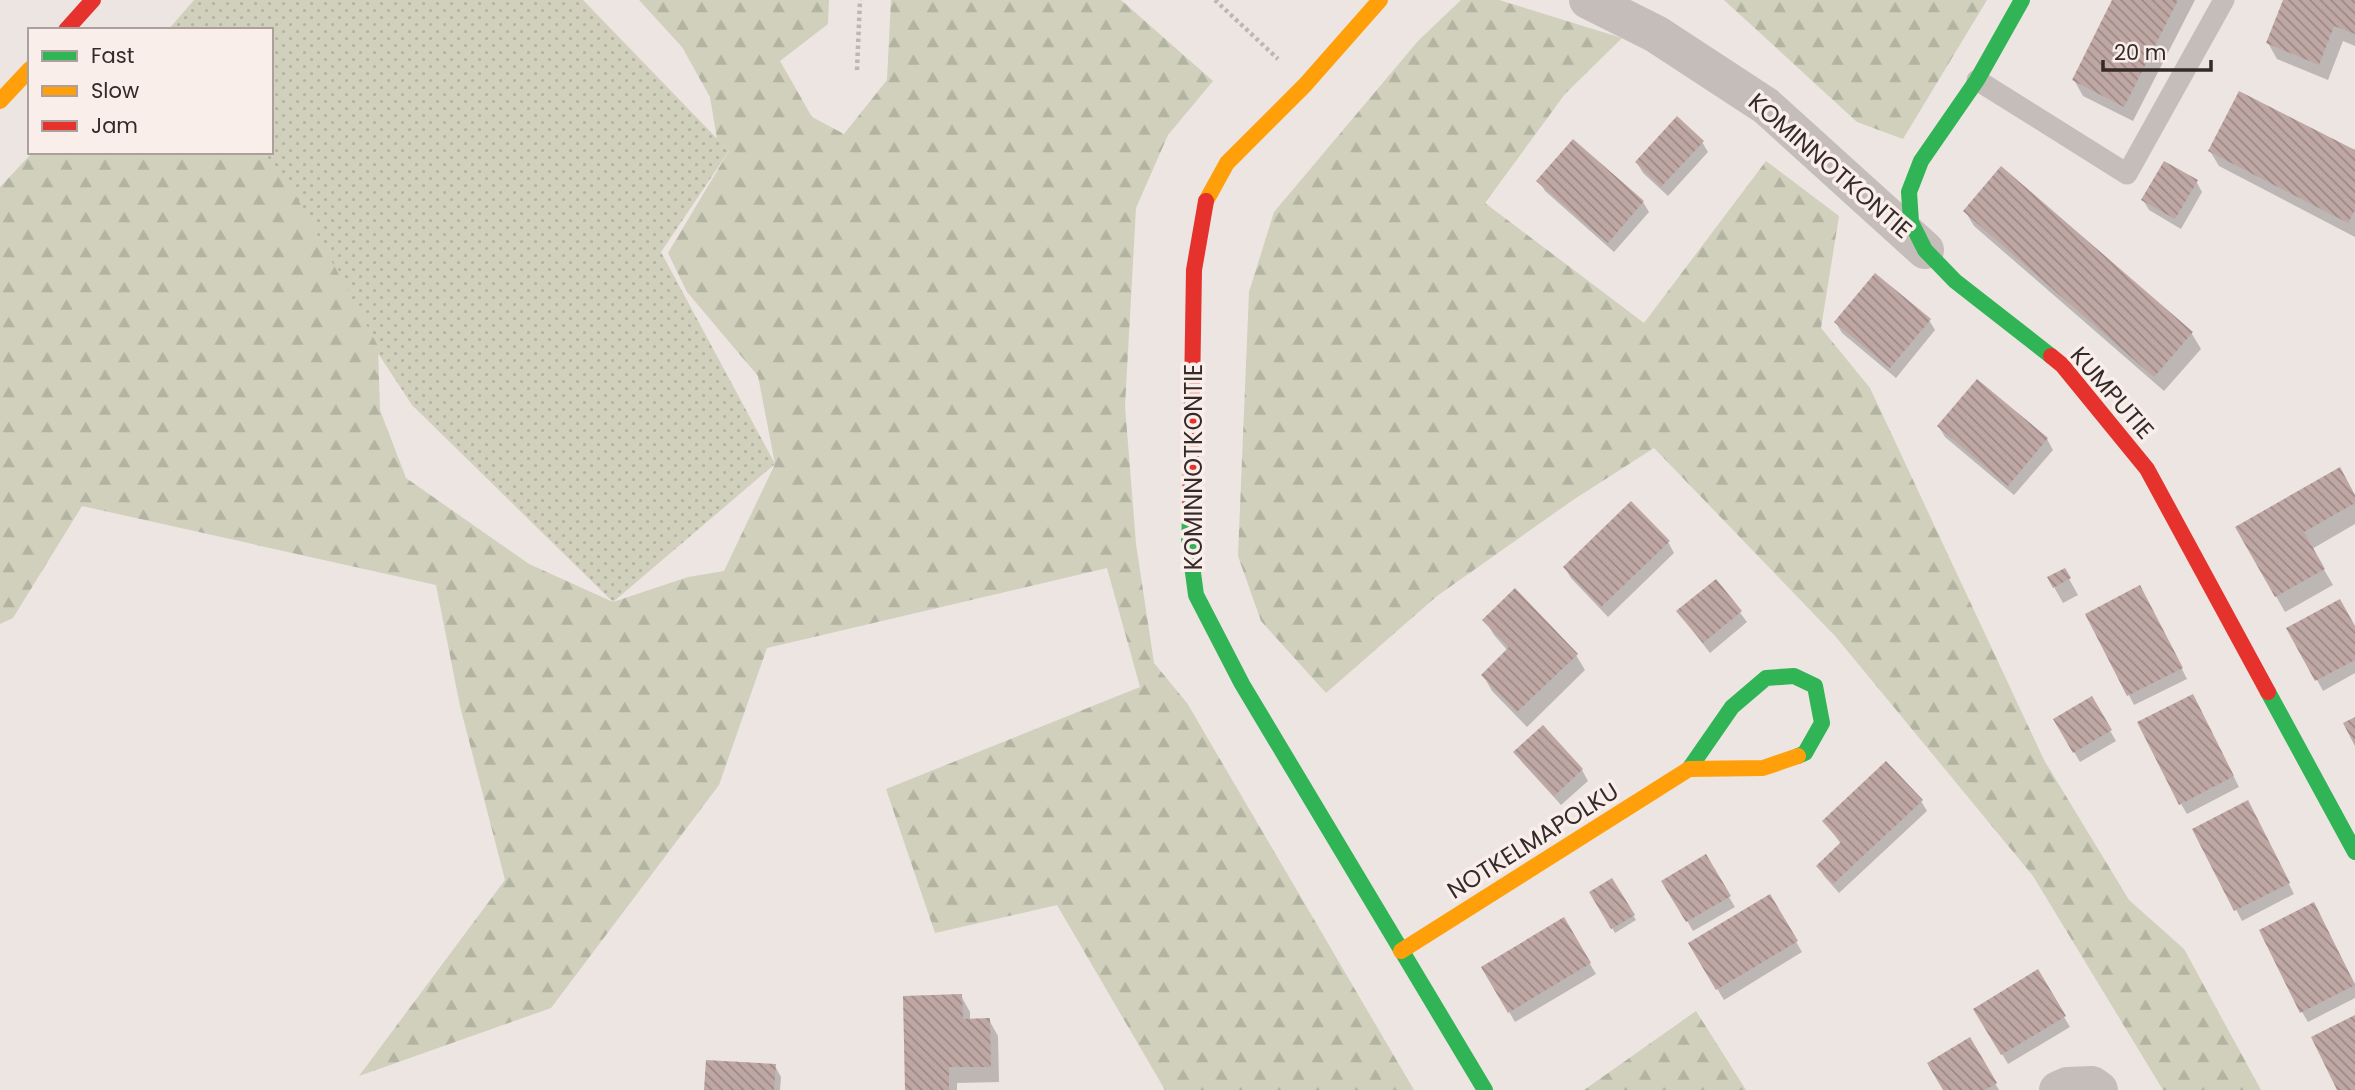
<svg xmlns="http://www.w3.org/2000/svg" width="2355" height="1090" font-family="Poppins,sans-serif">
<style>
.grass{fill:url(#grass-dots)}
.forest{fill:url(#forest-firs)}
.shadow{fill:#0003}
.building{fill:url(#building-back-hatch)}
.lines{fill:none;stroke-linecap:round;stroke-linejoin:round}
.path{stroke:#beb6b3;stroke-width:4.5;stroke-dasharray:3.5 3.5;stroke-linecap:butt}
.lane{stroke:#c5bdba;stroke-width:21}
.street{stroke:#c5bdba;stroke-width:38}
.fast{stroke:#30b455;stroke-width:16}
.slow{stroke:#ff9f0a;stroke-width:16}
.jam{stroke:#e5322d;stroke-width:16}
.labels{text-anchor:middle;stroke-width:7;stroke-linejoin:round;paint-order:stroke}
.street-label{font-size:24px;fill:#362a29;stroke:#f9eee9}
</style>
<defs>
<pattern id="grass-dots" width="8" height="8" patternUnits="userSpaceOnUse" patternTransform="scale(1.75)"><rect width="8" height="8" fill="#d0d0bd"/><path d="M2 2h.1M6 6h.1" fill="none" stroke="#b3b3a2" stroke-width="1.8" stroke-linecap="round"/></pattern>
<pattern id="forest-firs" width="22" height="20" patternUnits="userSpaceOnUse" patternTransform="scale(1.75)"><rect width="22" height="20" fill="#d0d0bd"/><path d="M5 1l3.5 6h-7zM16 11l3.5 6h-7z" fill="#b3b3a2"/></pattern>
<pattern id="building-back-hatch" width="6" height="6" patternUnits="userSpaceOnUse" patternTransform="scale(1.75)"><rect width="6" height="6" fill="#bfa7a4"/><path d="M-1 5l2 2M0 0l6 6M5-1l2 2" fill="none" stroke="#9c8886"/></pattern>
</defs>
<rect width="100%" height="100%" fill="#ece5e2"/>
<path class="grass" d="M194 0H583L729 151 661 252 775 464 613 602 412 405 246 152H271V30H168Z"/>
<path class="forest" d="M639 0H829L828 24 780 61 812 117 844 134 887 80 891 0H1121L1213 81 1168 135 1136 208 1125 406 1136 544 1154 663 1187 703 1414 1090H1165L1057 905 935 933 886 789 1140 687 1107 568 767 648 719 785 551 1008 359 1076 505 880 460 706 436 585 82 506 13 618 0 624V187L33 152H260L295 194 378 346 380 410 406 478 529 564 613 602 688 577 724 571 775 464 758 376 687 292 668 253 729 151 717 139 710 97 682 47Z
M1461 0H1499L1622 38 1565 94 1485 203 1644 323 1766 161 1839 216 1821 328 1870 388 2044 760 2129 900 2184 949 2261 1090H2163L2033 876 1836 637 1654 448 1573 500 1437 596 1326 693 1261 621 1238 556 1249 292 1274 212 1418 41Z
M1724 0H1987L1903 139 1857 122Z
M1696 1011 1746 1090H1584Z"/>
<path class="shadow" d="M2114 0H2195L2133 121 2083 96 2074 80Z
M2285 0H2355V46L2343 41 2328 80 2277 59 2268 43Z
M1702 142 1708 152 1668 196 1643 173 1637 163Z
M2210 151 2355 152V237L2219 166Z
M2002 169 2192 334 2201 349 2164 391 1974 226 1965 211Z
M1539 181 1643 202 1649 212 1614 252 1545 191Z
M2196 181 2202 192 2181 229 2149 210 2143 200Z
M1929 320 1935 330 1896 378 1842 333 1836 323Z
M1939 427 2047 439 2053 450 2014 495 1945 437Z
M2355 498V524L2312 549 2333 585 2285 612 2237 528Z
M1668 542 1674 553 1608 617 1571 578 1565 568Z
M2064 570 2078 595 2063 603 2049 578Z
M1716 581 1747 622 1710 653 1678 612Z
M2146 598 2187 679 2134 705 2129 695Z
M1485 620 1576 655 1585 670 1527 727 1492 691 1483 675 1508 651 1494 635Z
M2289 628 2355 629V673L2323 691Z
M2092 699 2116 741 2080 762 2055 720Z
M2198 706 2239 787 2187 814 2181 804Z
M1543 727 1582 770 1588 781 1561 805 1522 762 1516 752Z
M1921 801 1927 811 1839 893 1824 876 1818 866 1841 844 1824 821Z
M2253 813 2294 894 2242 921 2194 829Z
M1705 857 1735 907 1693 931 1664 881Z
M1612 880 1636 920 1615 933 1591 892Z
M1770 897 1802 952 1724 1000 1690 944Z
M2319 914 2355 984V998L2308 1022 2302 1012Z
M1563 920 1596 974 1515 1022 1484 968Z
M2037 972 2070 1027 2008 1064 1975 1009Z
M961 996 970 1012V1020H989L998 1036 999 1082 957 1083V1090H907Z
M1970 1040 1999 1090H1944Z
M775 1066 781 1077 780 1090H706Z"/>
<path class="building" d="M2112 0H2178L2124 107 2072 80Z
M2283 0H2355V34L2334 26 2319 65 2266 43Z
M2239 91 2355 150V210L2348 223 2208 151Z
M1677 116 1704 141 1661 187 1635 162Z
M1573 139 1644 201 1608 243 1536 181Z
M2164 161 2198 180 2175 219 2141 200Z
M2001 166 2193 332 2154 377 1963 211Z
M1875 273 1931 319 1890 368 1834 322Z
M1977 379 2048 438 2008 486 1937 426Z
M2340 467 2355 495V503L2304 532 2325 569 2275 597 2235 527Z
M1631 501 1670 541 1601 607 1563 567Z
M2065 568 2071 578 2053 588 2047 577Z
M1716 579 1742 611 1703 643 1676 611Z
M2140 585 2183 668 2127 696 2085 614Z
M1515 588 1578 654 1517 712 1481 675 1509 647 1482 620Z
M2340 599 2355 626V660L2315 681 2286 628Z
M2193 694 2234 776 2179 805 2137 722Z
M2092 696 2112 730 2073 753 2053 719Z
M2355 717V746L2343 723Z
M1543 725 1583 769 1554 796 1513 752Z
M1886 761 1923 800 1833 884 1816 866 1841 842 1822 821Z
M2248 800 2290 883 2234 911 2192 829Z
M1706 854 1731 896 1686 922 1661 881Z
M1612 878 1635 915 1611 929 1589 892Z
M1770 894 1798 941 1716 990 1688 943Z
M2314 902 2355 985 2300 1013 2259 930Z
M1564 917 1591 963 1508 1013 1481 967Z
M2038 969 2066 1016 2001 1055 1973 1009Z
M962 994 963 1019 990 1018 991 1067H949V1090H905L903 996Z
M2355 1015V1090H2337L2311 1037Z
M1970 1037 1997 1083 1985 1090H1943L1927 1063Z
M706 1060 776 1064 774 1090H704Z"/>
<g class="lines">
<path class="path" d="M1215 0 1278 59
M857 70 860 0"/>
<path class="lane" d="M1977 80 2127 174 2224 0"/>
<path class="street" d="M1588 0 1656 34 1766 106 1925 250
M2058 1090 2067 1086 2092 1085 2099 1090"/>
<path class="fast" d="M2022 0 1977 80 1921 161 1909 192 1911 222 1925 250 1955 281 2051 356
M1190 515 1189 543 1196 595 1242 684 1485 1090
M2268 692 2355 852
M1689 769 1732 707 1766 678 1794 676 1815 686 1822 723 1805 753 1798 756"/>
<path class="slow" d="M0 101 30 69
M1206 201 1227 163 1305 85 1380 0
M1401 951 1689 769 1763 768 1798 756"/>
<path class="jam" d="M66 30 93 0
M2051 356 2062 365 2147 469 2268 692
M1190 515 1194 270 1206 201"/>
</g>
<g class="labels">
<g class="street-label">
<text transform="translate(1830 166) rotate(41)" y="8">KOMINNOTKONTIE</text>
<text transform="translate(2112 393) rotate(49)" y="8">KUMPUTIE</text>
<text transform="translate(1194 467) rotate(-90)" y="8">KOMINNOTKONTIE</text>
<text transform="translate(1533 841) rotate(-32)" y="8">NOTKELMAPOLKU</text>
</g>
</g>
<rect x="28" y="28" width="245" height="126" fill="#f9eee9" stroke="#aba09c" stroke-width="2"/>
<rect x="42" y="51" width="35" height="10" fill="#30b455" stroke="#aba09c" stroke-width="2"/>
<text x="91" y="63" font-size="21" fill="#362a29">Fast</text>
<rect x="42" y="86" width="35" height="10" fill="#ff9f0a" stroke="#aba09c" stroke-width="2"/>
<text x="91" y="98" font-size="21" fill="#362a29">Slow</text>
<rect x="42" y="121" width="35" height="10" fill="#e5322d" stroke="#aba09c" stroke-width="2"/>
<text x="91" y="133" font-size="21" fill="#362a29">Jam</text>
<path d="M2103 60v10h108v-10" fill="none" stroke="#362a29" stroke-width="3.5"/>
<text x="2114" y="60" font-size="21" fill="#362a29" stroke="#f9eee9" stroke-width="5" paint-order="stroke">20 m</text>
</svg>
